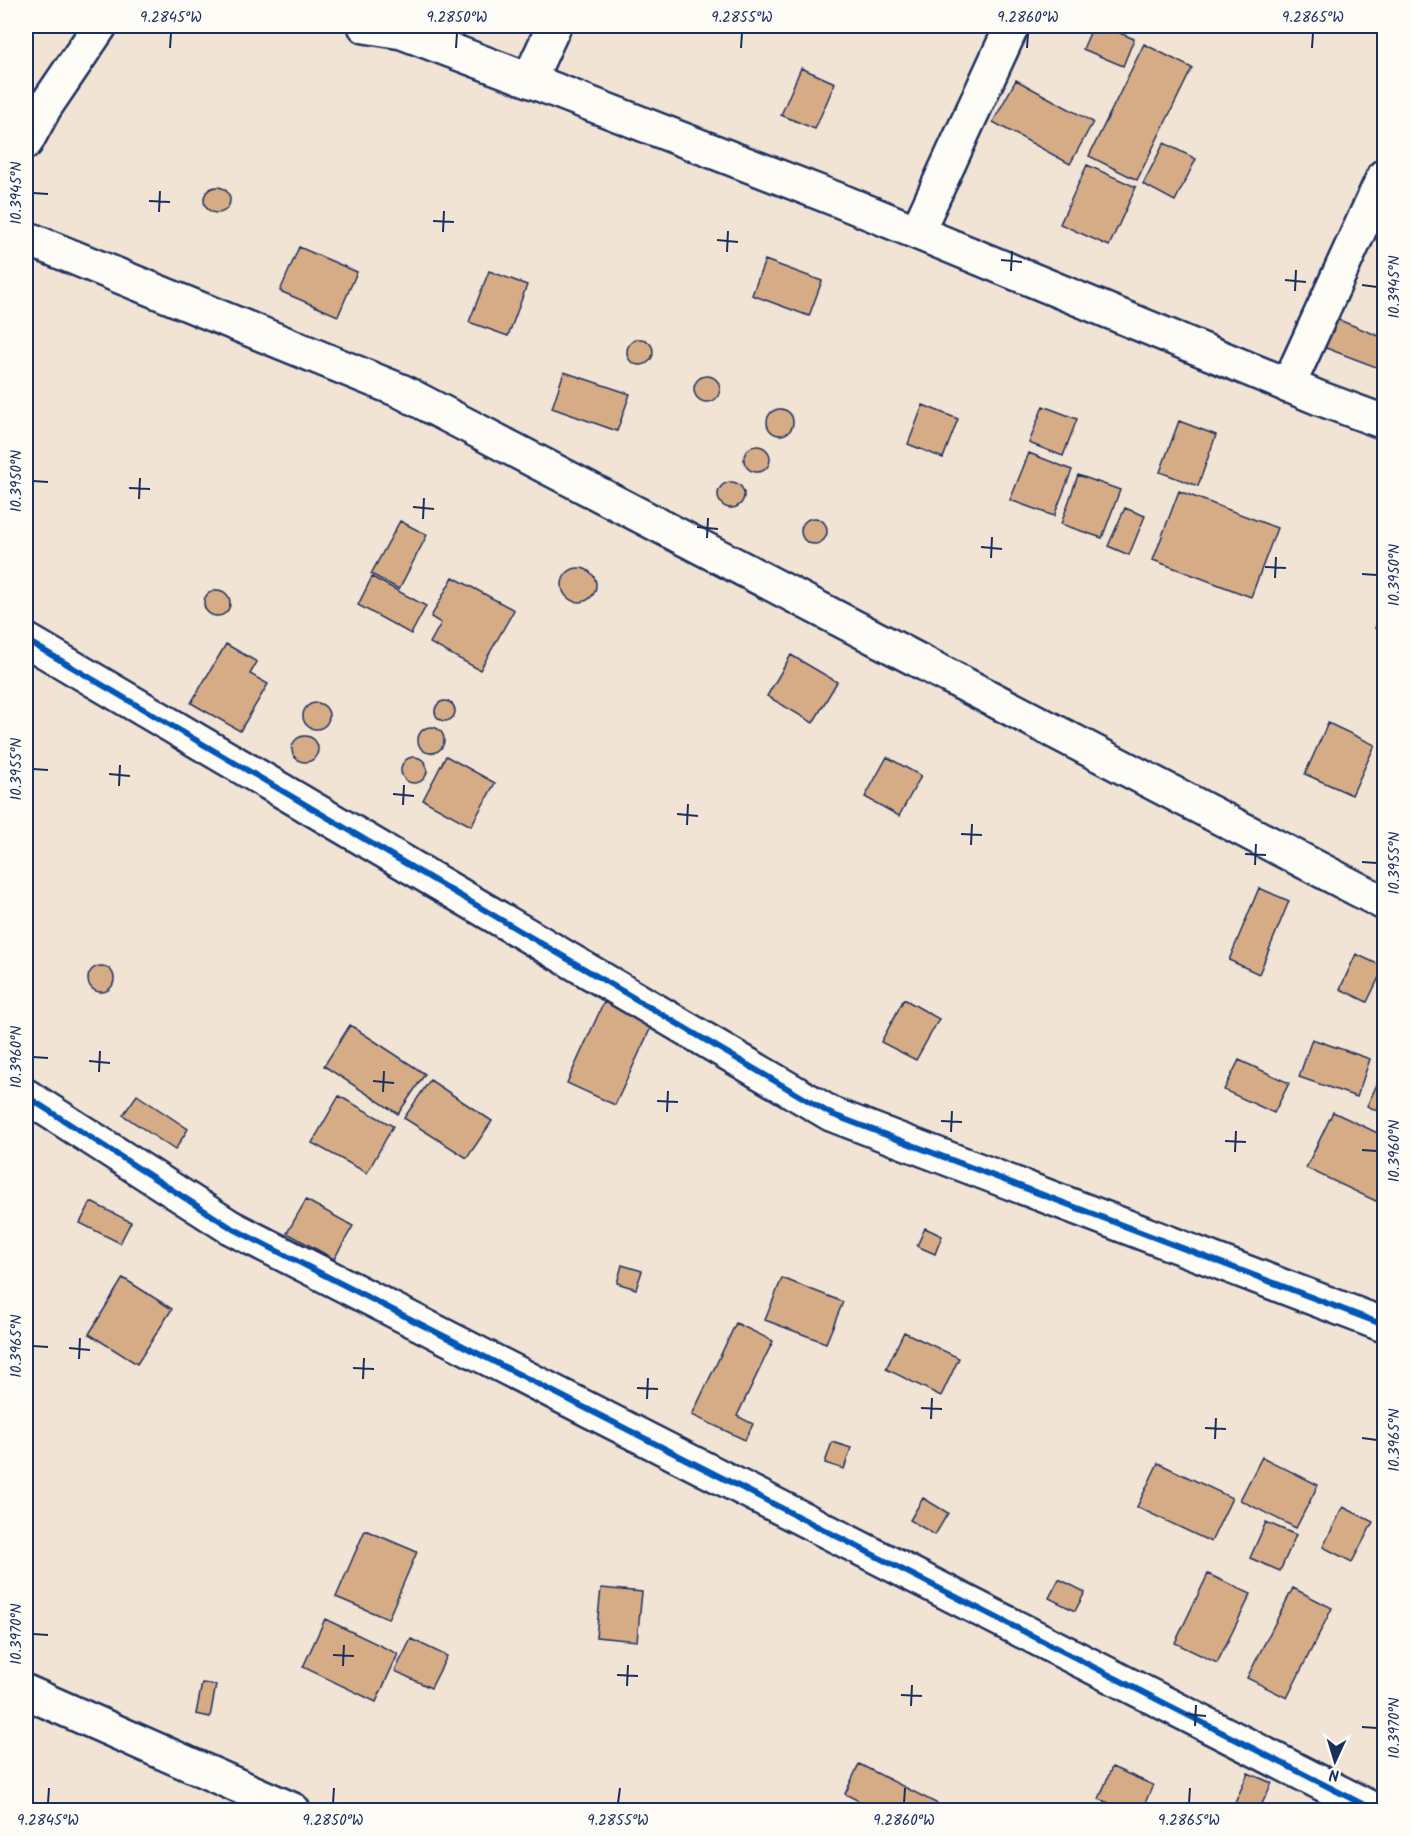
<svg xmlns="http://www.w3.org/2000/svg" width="1410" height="1836" font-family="Kalam,sans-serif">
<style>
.building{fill:#d6ac87;stroke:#1b2f5e;stroke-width:1.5}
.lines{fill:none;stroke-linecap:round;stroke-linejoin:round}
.minor-casing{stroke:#1b2f5e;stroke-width:38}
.minor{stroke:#fdfcf7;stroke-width:33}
.cycleway-casing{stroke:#fdfcf7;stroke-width:10}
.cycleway{stroke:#0057b8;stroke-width:6}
.ticks{fill:none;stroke:#1b2f5e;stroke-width:2}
.neatline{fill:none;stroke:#1b2f5e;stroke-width:2}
.ticks-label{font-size:15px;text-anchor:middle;fill:#1b2f5e}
</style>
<rect width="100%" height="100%" fill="#f1e4d5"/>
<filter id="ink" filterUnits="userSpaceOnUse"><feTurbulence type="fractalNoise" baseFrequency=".0167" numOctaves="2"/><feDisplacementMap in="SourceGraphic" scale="12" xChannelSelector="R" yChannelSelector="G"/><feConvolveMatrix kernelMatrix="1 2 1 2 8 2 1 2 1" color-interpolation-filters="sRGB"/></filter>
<g filter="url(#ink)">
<path class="building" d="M1093 26H1103L1134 39 1123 66 1083 49Z
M1144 44 1192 68 1137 180 1089 156Z
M801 68 835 83 815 129 781 115Z
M1016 80 1093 122 1070 164 993 122Z
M1164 143 1196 159 1175 201 1143 184Z
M1087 165 1136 187 1109 246 1060 224Z
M204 200a13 13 0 1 1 26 0a13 13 0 1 1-26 0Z
M299 247 357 272 338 316 280 291Z
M765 260 822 281 809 316 752 295Z
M489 271 527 285 508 336 469 322Z
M1329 316 1384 338V370L1318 345Z
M627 352a13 13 0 1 1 26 0a13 13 0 1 1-26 0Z
M564 372 630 394 617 431 552 408Z
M694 389a13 13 0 1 1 26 0a13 13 0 1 1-26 0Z
M923 405 958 419 943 458 908 444Z
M1043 406 1077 419 1063 456 1029 443Z
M767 422a13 13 0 1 1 26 0a13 13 0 1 1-26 0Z
M1179 421 1216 435 1198 486 1160 472Z
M744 459a13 13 0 1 1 26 0a13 13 0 1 1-26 0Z
M1029 453 1072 470 1054 516 1010 500Z
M1078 475 1120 490 1102 538 1061 524Z
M718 495a13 13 0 1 1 26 0a13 13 0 1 1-26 0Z
M1179 491 1277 528 1251 597 1153 560Z
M1125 508 1145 516 1129 555 1108 546Z
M801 531a13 13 0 1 1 26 0a13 13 0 1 1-26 0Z
M400 521 427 535 399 589 371 574Z
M562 585a17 17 0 1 1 34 0a17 17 0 1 1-34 0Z
M372 577 426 606 411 634 358 605Z
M453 577 514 610 480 670 430 643 441 623 431 617Z
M204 603a13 13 0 1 1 26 0a13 13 0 1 1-26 0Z
M1384 608V632L1375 628Z
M226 644 257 662 250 674 268 684 240 731 191 703Z
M791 655 837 682 813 723 767 696Z
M435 711a10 10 0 1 1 20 0a10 10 0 1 1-20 0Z
M303 716a13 13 0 1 1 26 0a13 13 0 1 1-26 0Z
M1328 723 1375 745 1352 795 1305 774Z
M418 740a13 13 0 1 1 26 0a13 13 0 1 1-26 0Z
M292 749a13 13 0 1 1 26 0a13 13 0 1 1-26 0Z
M446 756 495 783 471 826 423 800Z
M887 757 921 776 899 816 865 797Z
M401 770a13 13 0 1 1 26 0a13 13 0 1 1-26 0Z
M1259 888 1289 901 1259 974 1229 960Z
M1356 954 1384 967 1367 1002 1340 989Z
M88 979a13 13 0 1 1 26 0a13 13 0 1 1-26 0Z
M904 999 939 1019 916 1060 881 1042Z
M604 1002 652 1025 615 1105 567 1083Z
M350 1025 425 1074 398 1114 324 1066Z
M1312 1039 1370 1059 1357 1097 1299 1077Z
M1239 1060 1289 1083 1274 1113 1224 1090Z
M1382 1074 1384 1076V1114L1367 1106Z
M430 1080 492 1121 467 1158 404 1118Z
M137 1095 188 1129 175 1150 123 1115Z
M339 1096 393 1126 367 1173 312 1143Z
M1333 1112 1384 1136V1188L1378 1202 1306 1168Z
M306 1200 353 1226 334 1259 287 1233Z
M91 1202 131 1222 120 1243 80 1223Z
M925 1228 942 1236 935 1254 917 1246Z
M622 1265 642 1271 636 1289 617 1283Z
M123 1278 172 1309 137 1364 89 1334Z
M782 1278 843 1302 826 1343 765 1320Z
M736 1323 773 1341 737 1416 753 1424 745 1440 692 1415Z
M904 1332 959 1358 941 1396 886 1369Z
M832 1442 851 1448 844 1469 825 1463Z
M1262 1457 1318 1485 1296 1528 1240 1500Z
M1158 1463 1232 1498 1211 1542 1137 1507Z
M923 1498 948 1513 935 1535 910 1520Z
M1343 1507 1373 1522 1352 1562 1323 1547Z
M1266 1522 1296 1535 1280 1571 1250 1558Z
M365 1530 417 1552 388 1619 336 1597Z
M1208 1574 1251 1594 1217 1663 1175 1643Z
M1059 1579 1085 1592 1075 1611 1049 1598Z
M601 1588 642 1592 637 1641 596 1637Z
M1293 1588 1332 1608 1287 1698 1247 1678Z
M325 1619 398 1654 376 1702 303 1667Z
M411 1639 447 1656 431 1688 395 1671Z
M202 1683 216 1685 210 1717 196 1714Z
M859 1764 940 1805 937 1810H877L845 1794Z
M1112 1767 1153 1785 1142 1810H1126L1099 1799Z
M1248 1773 1272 1783 1259 1810H1251L1235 1803Z"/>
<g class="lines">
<g class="minor-casing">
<path id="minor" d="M365 26 402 32 529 80 841 201 1319 398 1384 422
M529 80 554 26
M26 142 45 107 100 26
M917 232 1012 26
M26 238 401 391 1384 903
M1288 386 1384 176
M26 640 831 1114 1384 1325
M26 1096 230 1227 1374 1810
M26 1692 293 1810"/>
</g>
<use href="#minor" class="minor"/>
<g class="cycleway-casing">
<path id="cycleway" d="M26 640 831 1114 1384 1325
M26 1096 230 1227 1374 1810"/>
</g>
<use href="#cycleway" class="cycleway"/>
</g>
</g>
<path class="ticks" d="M170 48 171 33M456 48 457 33M741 48 742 33M1027 48 1028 33M1312 48 1313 33M33 193 48 194M149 201 170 202M159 212 160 191M433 221 454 222M443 232 444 211M717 240 738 242M727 252 728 231M1001 260 1022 262M1011 271 1012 251M1285 280 1306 282M1362 285 1377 287M1295 291 1296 270M33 481 48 482M129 488 150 489M139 499 140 478M413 507 434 509M423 519 424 498M697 527 718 529M707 538 708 518M981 547 1002 549M991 558 992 537M1265 567 1286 568M1362 574 1377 575M1275 578 1276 557M33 769 48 770M109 774 130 776M119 786 120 765M393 794 414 796M403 805 404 785M677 814 698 816M687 825 688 804M961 834 982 835M971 845 972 824M1245 854 1266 855M1362 862 1377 863M1255 865 1256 844M33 1057 48 1058M89 1061 110 1063M99 1072 100 1051M373 1081 394 1083M383 1092 384 1071M657 1101 678 1102M667 1112 668 1091M941 1121 962 1122M951 1132 952 1111M1225 1141 1246 1142M1362 1150 1377 1151M1235 1152 1236 1131M33 1346 48 1347M69 1348 90 1350M79 1359 80 1338M353 1368 374 1369M363 1379 364 1358M637 1388 658 1389M647 1399 648 1378M921 1408 942 1409M931 1419 932 1398M1205 1428 1226 1429M1362 1438 1377 1440M1215 1439 1216 1418M33 1634 48 1635M333 1655 354 1656M343 1666 344 1645M617 1675 638 1676M627 1686 628 1665M901 1695 922 1696M911 1706 912 1685M1185 1714 1206 1716M1195 1726 1196 1705M1362 1727 1377 1728M48 1803 49 1788M333 1803 334 1788M618 1803 620 1788M904 1803 905 1788M1189 1803 1190 1788"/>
<rect width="1410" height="1836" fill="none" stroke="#fdfcf7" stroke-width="66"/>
<g transform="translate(1335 1761) rotate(184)" stroke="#fdfcf7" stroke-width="4.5" paint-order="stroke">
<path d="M0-4.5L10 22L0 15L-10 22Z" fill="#1b2f5e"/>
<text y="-9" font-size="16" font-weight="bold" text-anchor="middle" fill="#1b2f5e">N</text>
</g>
<rect x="33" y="33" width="1344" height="1770" class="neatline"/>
<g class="ticks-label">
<text x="171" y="22">9.2845°W</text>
<text x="457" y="22">9.2850°W</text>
<text x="742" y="22">9.2855°W</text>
<text x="1028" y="22">9.2860°W</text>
<text x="1313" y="22">9.2865°W</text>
<text transform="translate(16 193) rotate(-90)" y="5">10.3945°N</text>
<text transform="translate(1394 287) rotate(-90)" y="5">10.3945°N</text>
<text transform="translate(16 481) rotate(-90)" y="5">10.3950°N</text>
<text transform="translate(1394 575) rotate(-90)" y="5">10.3950°N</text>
<text transform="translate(16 769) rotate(-90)" y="5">10.3955°N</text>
<text transform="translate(1394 863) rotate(-90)" y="5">10.3955°N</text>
<text transform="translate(16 1057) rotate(-90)" y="5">10.3960°N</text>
<text transform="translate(1394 1151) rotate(-90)" y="5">10.3960°N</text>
<text transform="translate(16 1346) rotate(-90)" y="5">10.3965°N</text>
<text transform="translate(1394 1440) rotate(-90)" y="5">10.3965°N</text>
<text transform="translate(16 1634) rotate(-90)" y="5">10.3970°N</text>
<text transform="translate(1394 1728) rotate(-90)" y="5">10.3970°N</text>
<text x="48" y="1825">9.2845°W</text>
<text x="333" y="1825">9.2850°W</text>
<text x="618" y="1825">9.2855°W</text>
<text x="904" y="1825">9.2860°W</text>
<text x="1189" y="1825">9.2865°W</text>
</g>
</svg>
